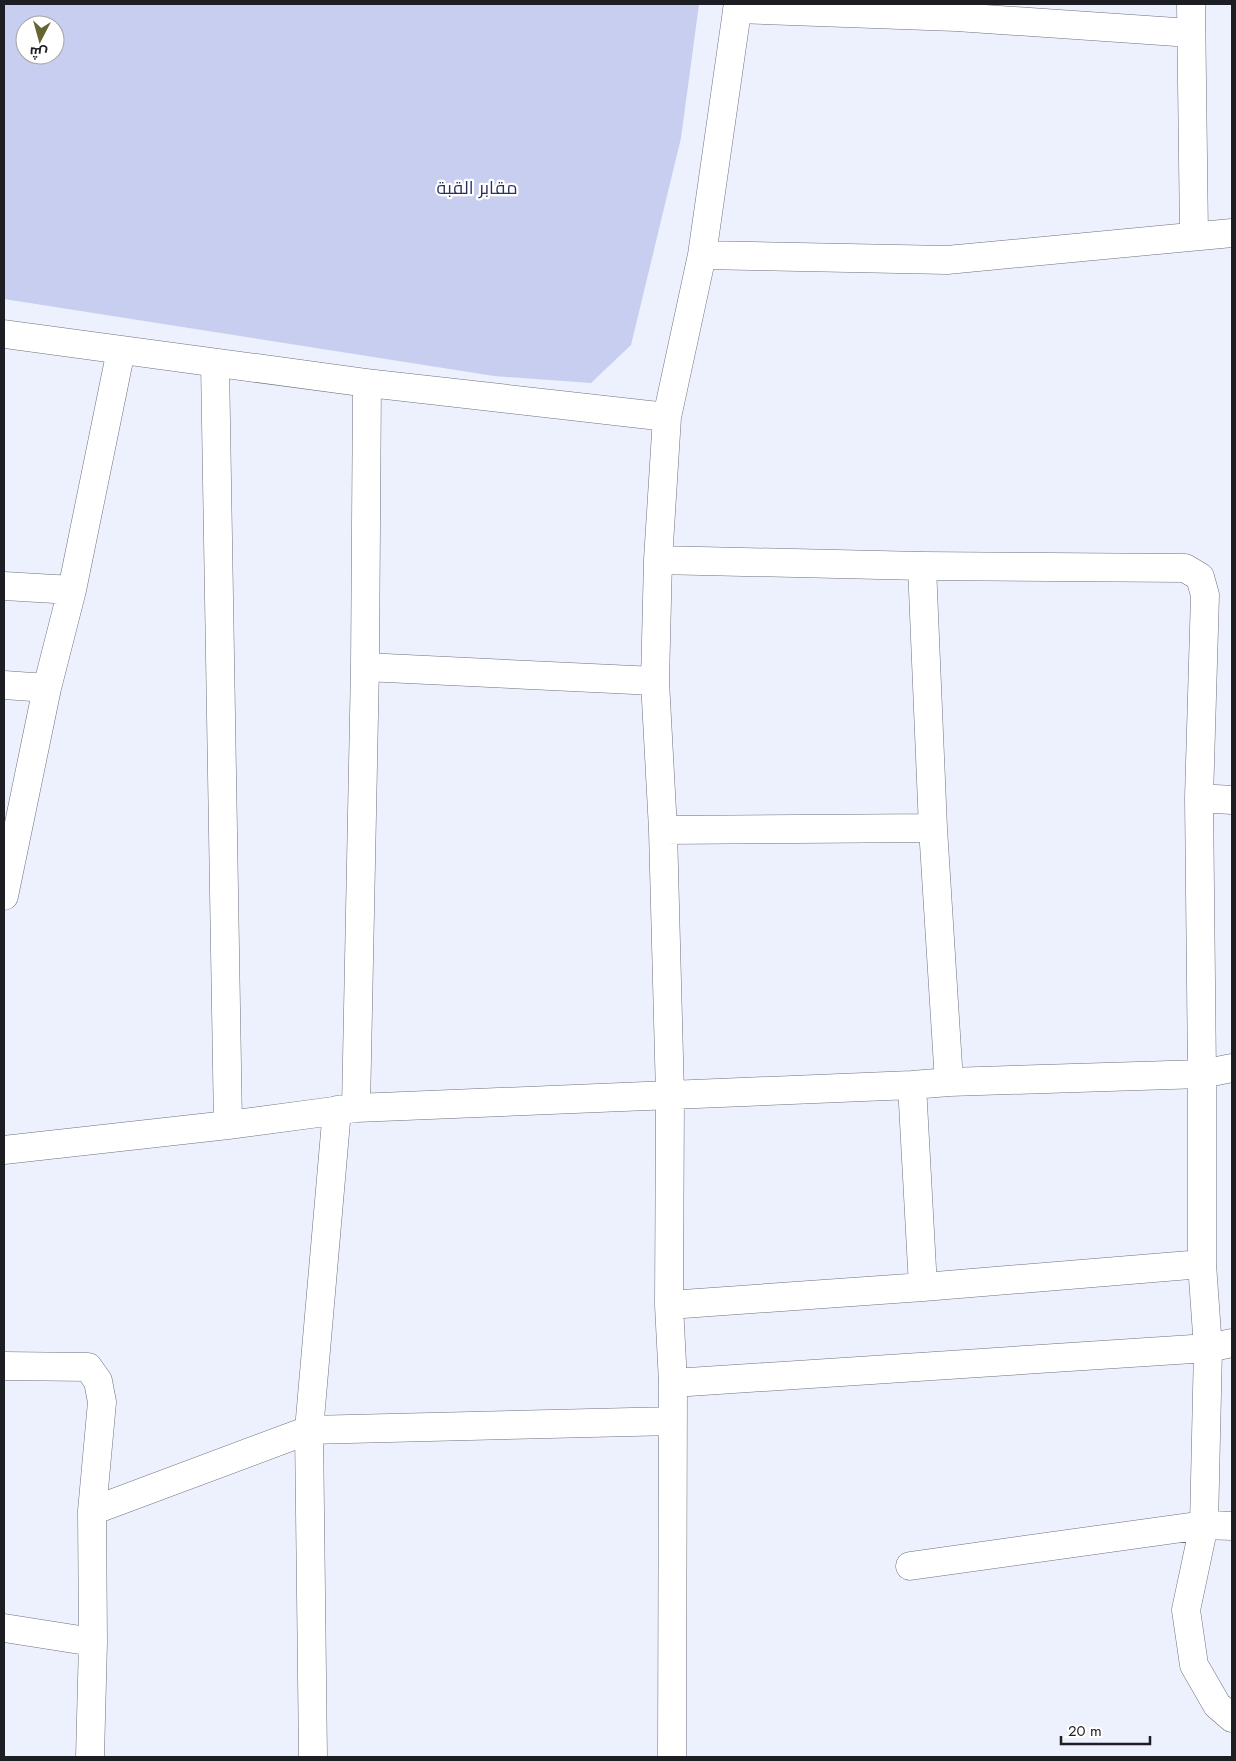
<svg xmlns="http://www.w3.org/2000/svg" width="1236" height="1761" font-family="Jost,Cairo,sans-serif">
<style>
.green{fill:#c8ceef;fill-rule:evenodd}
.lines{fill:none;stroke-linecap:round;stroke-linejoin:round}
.minor-casing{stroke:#6f717d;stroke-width:29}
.minor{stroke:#fff;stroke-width:28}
.labels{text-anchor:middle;stroke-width:4.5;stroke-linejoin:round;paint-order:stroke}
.park-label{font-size:18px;fill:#2a2f62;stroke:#fff}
</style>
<rect width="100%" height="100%" fill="#edf0fd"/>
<path class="green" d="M4 4H699L681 138 631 345 591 383 494 376 4 299ZM25 25H55V55H25Z"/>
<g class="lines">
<g class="minor-casing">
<path id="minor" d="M1191 4 1194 235
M737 9 956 17 1191 33
M702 255 947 260 1232 233
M4 334 367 383 667 417
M215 363 228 1125
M658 560 922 566 1185 568 1200 577 1205 595 1199 798 1202 1074V1264L1208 1348 1204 1525 1186 1610 1194 1665 1217 1705 1232 1718
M922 566 933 828 949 1082
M4 586 72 590
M365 667 655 681
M4 685 47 688
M1199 798 1232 800
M663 830 933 828
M4 896 47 688 72 590 121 350
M912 1085 923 1287
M356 1108 365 667 367 383
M4 1150 228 1125 356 1108 912 1085 949 1082 1202 1074 1232 1068
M669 1305 923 1287 1202 1264
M4 1366 88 1367 98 1381 102 1402 92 1511 93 1642 90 1757
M673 1383 1208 1348 1232 1343
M92 1511 309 1430 673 1421
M910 1566 1204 1525 1232 1526
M4 1628 93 1642
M313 1757 309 1430 337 1110
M672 1757 673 1383 669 1305 670 1095 663 830 655 681 658 560 667 417 702 255 738 4"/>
</g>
<use href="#minor" class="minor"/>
</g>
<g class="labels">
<g class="park-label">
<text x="477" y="194">مقابر القبة</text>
</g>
</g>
<rect width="1236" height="1761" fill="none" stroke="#1d1e23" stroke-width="10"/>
<g transform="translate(40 40) rotate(186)"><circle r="24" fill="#ffffff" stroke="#a5a5a7"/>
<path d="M0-4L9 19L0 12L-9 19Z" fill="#666532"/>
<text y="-8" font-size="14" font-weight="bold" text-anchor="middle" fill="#1d1e23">ش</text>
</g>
<path d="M1061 1736v8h89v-8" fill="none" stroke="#1d1e23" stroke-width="2.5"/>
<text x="1068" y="1736" font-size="15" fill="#1d1e23" stroke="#ffffff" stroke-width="4" paint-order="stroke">20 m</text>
</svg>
